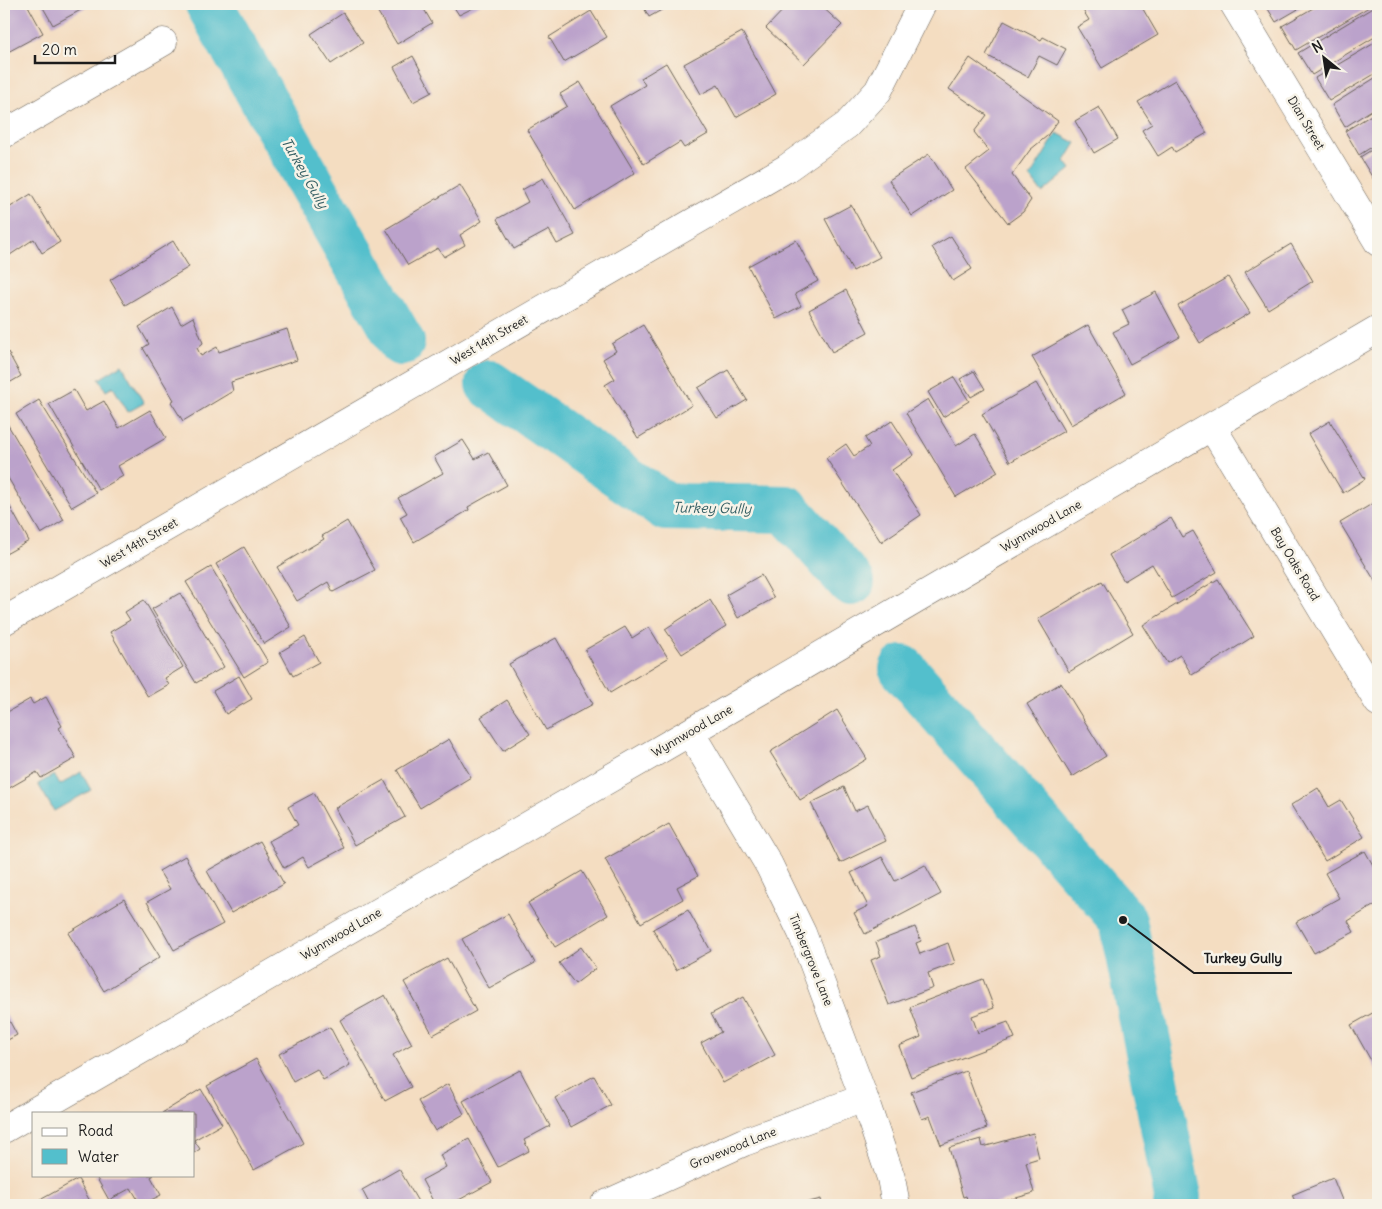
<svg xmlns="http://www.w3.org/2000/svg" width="1382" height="1209" font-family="Delius,sans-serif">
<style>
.water{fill:#53bfcc;stroke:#386e74}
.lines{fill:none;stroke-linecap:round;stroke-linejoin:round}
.river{stroke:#53bfcc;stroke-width:48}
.building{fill:#bba2cb}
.street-casing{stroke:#686056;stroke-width:29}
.street{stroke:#fff;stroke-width:28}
.labels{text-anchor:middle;stroke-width:5;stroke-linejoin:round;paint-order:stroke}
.street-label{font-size:12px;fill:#1c1c1c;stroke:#f7f3e8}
.water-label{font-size:14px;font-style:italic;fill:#325d62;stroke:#f7f3e8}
.leader{fill:none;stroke:#1c1c1c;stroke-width:2}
.callout-dot{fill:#1c1c1c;stroke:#f7f3e8;stroke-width:2}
.callout-label{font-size:14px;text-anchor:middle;font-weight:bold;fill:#1c1c1c;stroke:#f7f3e8;stroke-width:5;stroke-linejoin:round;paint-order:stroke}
</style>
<rect width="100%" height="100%" fill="#f7f3e8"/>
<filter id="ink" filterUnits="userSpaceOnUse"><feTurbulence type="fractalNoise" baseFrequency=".02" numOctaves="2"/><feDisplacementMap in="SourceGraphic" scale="10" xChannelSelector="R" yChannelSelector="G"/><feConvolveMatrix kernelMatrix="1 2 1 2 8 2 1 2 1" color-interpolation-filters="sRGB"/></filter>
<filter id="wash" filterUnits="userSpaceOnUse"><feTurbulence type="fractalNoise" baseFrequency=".0096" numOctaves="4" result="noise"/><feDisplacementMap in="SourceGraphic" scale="20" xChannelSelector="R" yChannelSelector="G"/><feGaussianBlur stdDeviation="1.12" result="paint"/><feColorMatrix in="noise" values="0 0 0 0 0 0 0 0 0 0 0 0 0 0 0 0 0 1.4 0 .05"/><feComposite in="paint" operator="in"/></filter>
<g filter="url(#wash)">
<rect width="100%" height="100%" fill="#f4ddc1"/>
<path class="water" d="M1057 133 1076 143 1065 161 1071 169 1042 193 1030 177Z
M122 365 144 403 128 412 113 387 106 391 99 379Z
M81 772 91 790 54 811 38 784 54 775 60 785Z"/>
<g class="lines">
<path class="river" d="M209 4 401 342
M489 384 666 507 786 509 851 582
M903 669 1123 920 1178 1197 1177 1205"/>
</g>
<g id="blocks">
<path class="building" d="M4 4H27L43 33 6 53 4 48Z
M41 4H89L90 5 53 25Z
M373 4H421L432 23 397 44Z
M452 4H481L459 15Z
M642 4H672L649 17Z
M789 4H819L842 25 804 64 766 28Z
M1079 4H1140L1158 35 1102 68 1077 27 1089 20Z
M1265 4H1307L1276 22Z
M1320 4H1374L1296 50 1282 26Z
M1374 7 1378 14V35L1312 75 1298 53Z
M591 11 607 37 564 62 549 37Z
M343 13 363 43 331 64 311 34Z
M1004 21 1041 40 1043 37 1066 49 1057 65 1039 56 1028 77 986 55Z
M742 32 776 94 736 117 718 85 701 94 684 64Z
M1378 41V72L1329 101 1315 78Z
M413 56 432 92 413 102 394 67Z
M970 58 1058 121 1047 136 1030 150 1012 175 1031 200 1023 212 1008 223 966 169 989 151 974 132 987 115 949 89Z
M666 63 708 134 684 148 680 142 644 164 610 106 645 85 641 78Z
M1378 76V106L1345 127 1332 105Z
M1175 80 1207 133 1175 152 1172 147 1158 156 1142 130 1152 124 1138 102Z
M580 82 635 173 575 210 527 130 567 106 560 94Z
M1099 107 1118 139 1094 153 1075 121Z
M1378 111V143L1359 155 1345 131Z
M1378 146V177L1374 180 1360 157Z
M929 154 952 190 912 216 889 180Z
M543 178 575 235 557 244 549 230 514 249 497 219 528 202 522 190Z
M460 185 482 221 460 235 465 245 444 257 438 248 408 265 386 229Z
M31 194 60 242 42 253 34 239 4 259V211Z
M851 205 880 257 853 271 825 219Z
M951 236 972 269 953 281 932 247Z
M796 240 818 281 795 294 801 306 776 319 748 266Z
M173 241 189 267 125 305 110 280Z
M1291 244 1313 281 1268 309 1245 272Z
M1228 277 1250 313 1200 343 1178 306Z
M846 290 868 332 832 352 809 310Z
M1156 292 1180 337 1130 364 1113 332 1129 324 1122 310Z
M172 307 181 324 193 317 203 343 197 348 201 356 217 347 219 352 287 329 297 360 231 382 233 391 183 421 171 402 174 400 143 348 149 344 139 327Z
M643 325 692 405 638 438 605 385 615 379 603 359 616 351 612 344Z
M1088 325 1126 393 1071 425 1032 357Z
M8 352 21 376 4 386V355Z
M728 370 747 400 717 418 698 388Z
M974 371 985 389 971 397 960 379Z
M954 377 969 401 943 417 928 392Z
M1036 383 1064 431 1010 462 982 414Z
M74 390 86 411 104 401 119 428 150 410 166 438 118 466 123 476 99 490 49 404Z
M928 399 956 446 975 434 998 472 956 497 906 413Z
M39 400 96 493 72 507 16 414Z
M5 420 64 520 41 534 4 471V421Z
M892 421 914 455 892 470 921 515 881 542 826 458 846 444 854 456 870 446 865 438Z
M1330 421 1365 479 1343 493 1308 434Z
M463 440 475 459 488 452 507 485 468 507 469 510 414 542 400 517 407 513 398 498 443 473 434 457Z
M4 496 29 541 4 555Z
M1377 501 1378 502V586L1340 523Z
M1171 518 1182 537 1193 531 1217 572 1172 598 1152 564 1124 581 1109 555Z
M347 521 375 570 333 592 328 582 297 601 277 567 324 539 322 536Z
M244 547 291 627 264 644 216 564Z
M211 567 268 662 244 677 186 582Z
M761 575 774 598 738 618 726 595Z
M1218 579 1254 636 1192 675 1180 655 1167 663 1143 625Z
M1102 581 1133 633 1069 672 1038 619Z
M180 593 224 667 196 683 152 609Z
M144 600 183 667 165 678 169 685 148 697 110 632 130 620 125 612Z
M710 600 726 626 682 654 665 629Z
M625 627 632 638 649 627 668 658 610 693 585 650Z
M305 637 319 662 293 676 280 652Z
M556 638 593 704 546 730 509 664Z
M239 676 252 699 226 714 213 691Z
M1061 683 1106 756 1072 777 1027 704Z
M46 697 62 726 59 728 76 758 41 778 37 772 4 791V714L30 699 33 704Z
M507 700 530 734 503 751 481 717Z
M837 710 867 759 800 800 770 752Z
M449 739 471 777 420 808 397 770Z
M384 780 405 817 355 845 335 808Z
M844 787 855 811 868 805 886 841 840 863 811 803Z
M1318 788 1329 807 1341 800 1364 837 1325 861 1291 805Z
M314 793 344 848 309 867 303 857 284 868 269 841 298 825 288 807Z
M669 824 698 876 677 887 683 899 641 923 605 859Z
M260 841 284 884 231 913 207 871Z
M1365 851 1378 874V903L1348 921 1354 932 1314 953 1296 922 1339 898 1325 873Z
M185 856 223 924 174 950 147 902 170 889 159 871Z
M882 857 895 881 925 865 941 894 865 934 854 913 868 906 851 873Z
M582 871 608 915 555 947 528 903Z
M124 899 160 957 104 991 68 933Z
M688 910 711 951 676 970 653 929Z
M508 914 535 963 489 988 462 939Z
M915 927 921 941 916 943 920 954 948 943 955 963 928 973 933 988 889 1005 871 960 881 956 876 942Z
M581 947 596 968 575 984 559 963Z
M447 958 476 1011 433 1035 404 982Z
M983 979 994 1008 972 1016 978 1033 1008 1022 1015 1038 911 1077 899 1046 921 1037 910 1007Z
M385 995 412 1044 393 1055 411 1087 385 1101 340 1020Z
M743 997 775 1055 723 1083 701 1043 721 1032 711 1014Z
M1378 1010V1073L1351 1025Z
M4 1011 17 1035 4 1042Z
M330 1027 350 1065 323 1080 317 1069 293 1082 279 1054Z
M256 1059 303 1143 254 1170 207 1086Z
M520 1070 550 1126 524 1140 529 1151 498 1167 463 1101Z
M966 1071 987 1128 941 1145 930 1116 922 1119 911 1092Z
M594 1076 611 1105 571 1127 555 1098Z
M448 1084 464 1114 435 1131 418 1101Z
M201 1089 222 1124 194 1140 200 1149 194 1153V1113H162Z
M1033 1133 1039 1158 1026 1162 1034 1193 991 1205H969L966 1196 963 1197 949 1148 981 1139 983 1147Z
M469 1139 492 1182 457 1201 459 1205H435L422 1180 446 1167 440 1155Z
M399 1169 420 1205H370L362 1190Z
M95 1175H154L151 1177 161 1195 141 1205 131 1188 109 1200Z
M1333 1178 1344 1205H1297L1292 1195Z
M78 1179 92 1205H31Z
M821 1199 822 1205H797Z"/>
</g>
</g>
<g filter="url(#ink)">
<use href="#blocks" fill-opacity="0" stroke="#686056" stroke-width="1"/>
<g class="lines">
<g class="street-casing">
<path id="street" d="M1234 4 1378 242
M4 134 163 42
M1212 427 1378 702
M4 621 787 168 847 125 878 91 922 4
M690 732 769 865 802 933 864 1098 891 1178 896 1205
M4 1129 690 732 1378 329
M604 1205 744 1142 864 1098"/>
</g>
<use href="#street" class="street"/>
</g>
</g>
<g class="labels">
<g class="street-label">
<text transform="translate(1306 123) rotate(59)" y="4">Dian Street</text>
<text transform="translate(489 340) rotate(-30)" y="4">West 14th Street</text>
<text transform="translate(1041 526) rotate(-30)" y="4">Wynnwood Lane</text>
<text transform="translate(139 543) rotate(-30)" y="4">West 14th Street</text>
<text transform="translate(1295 564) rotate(59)" y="4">Bay Oaks Road</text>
<text transform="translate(692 731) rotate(-30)" y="4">Wynnwood Lane</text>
<text transform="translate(341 934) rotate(-30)" y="4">Wynnwood Lane</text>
<text transform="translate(811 960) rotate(68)" y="4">Timbergrove Lane</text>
<text transform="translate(733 1148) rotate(-22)" y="4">Grovewood Lane</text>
</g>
<g class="water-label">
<text transform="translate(305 173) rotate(60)" y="5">Turkey Gully</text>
<text transform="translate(712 508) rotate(1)" y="5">Turkey Gully</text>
</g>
</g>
<path class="leader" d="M1123 920L1194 973H1292"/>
<circle class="callout-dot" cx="1123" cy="920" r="5"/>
<g class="callout-label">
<text x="1243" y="963">Turkey Gully</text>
</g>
<rect width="1382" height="1209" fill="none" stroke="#f7f3e8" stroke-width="20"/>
<rect x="32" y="1112" width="162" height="65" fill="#f7f3e8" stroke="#9f9d96"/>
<rect x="42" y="1128" width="25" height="8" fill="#ffffff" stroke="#9f9d96"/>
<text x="78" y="1136" font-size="15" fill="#1c1c1c">Road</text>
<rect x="42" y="1149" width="25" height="15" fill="#53bfcc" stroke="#9f9d96"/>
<text x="78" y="1162" font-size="15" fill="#1c1c1c">Water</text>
<g transform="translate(1324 58) rotate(330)" stroke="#f7f3e8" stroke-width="4" paint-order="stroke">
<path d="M0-4L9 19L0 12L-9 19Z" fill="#1c1c1c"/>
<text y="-8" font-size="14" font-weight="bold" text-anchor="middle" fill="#1c1c1c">N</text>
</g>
<path d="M35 55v8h80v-8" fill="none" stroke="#1c1c1c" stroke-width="2.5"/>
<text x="42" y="55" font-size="15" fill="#1c1c1c" stroke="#f7f3e8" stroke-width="4" paint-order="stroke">20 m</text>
</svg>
